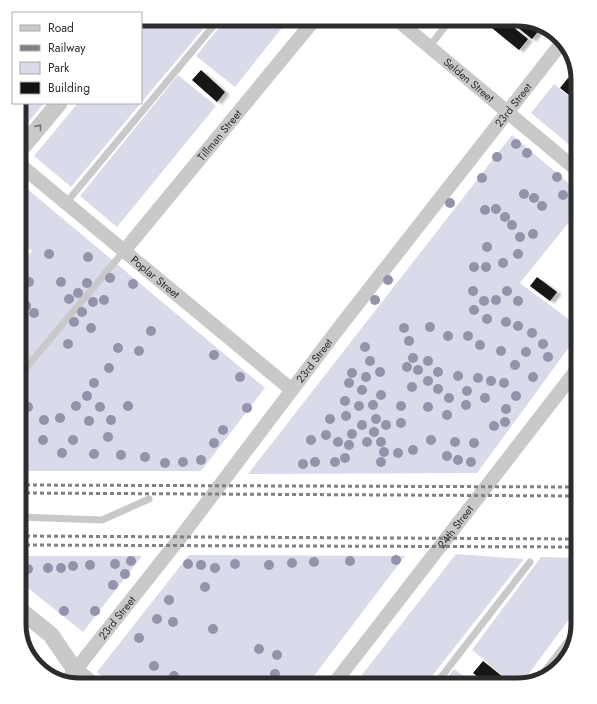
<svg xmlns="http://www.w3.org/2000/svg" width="597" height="704" font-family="Jost,sans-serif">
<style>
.green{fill:#dadbea}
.building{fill:#131313;filter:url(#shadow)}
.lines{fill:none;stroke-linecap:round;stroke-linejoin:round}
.service{stroke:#c9c9c9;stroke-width:7}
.minor{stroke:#c9c9c9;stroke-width:14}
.tertiary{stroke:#c9c9c9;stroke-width:17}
.rail{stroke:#818181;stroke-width:3;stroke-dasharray:4 3;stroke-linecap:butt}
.tree{fill:#9394ab}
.oneway{stroke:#737373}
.labels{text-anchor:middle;stroke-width:4;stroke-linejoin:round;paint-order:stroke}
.street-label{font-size:11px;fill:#2c2c2c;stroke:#fff}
.rim{fill:none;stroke:#2c2c2c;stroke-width:5}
</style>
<defs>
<filter id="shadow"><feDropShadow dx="4.5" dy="2.5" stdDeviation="1" flood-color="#0004"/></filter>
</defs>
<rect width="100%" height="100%" fill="#fff"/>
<path class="green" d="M148 19H191L203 29 141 103V27Z
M226 19H289L235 87 196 56Z
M178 75 216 106 117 227 80 196Z
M554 84 578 104V152L531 113Z
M19 103H44L19 134Z
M78 103H141L71 187 34 156Z
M512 135 578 191V211L520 283 578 326V335L477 473 248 474Z
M19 182 265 388 201 471H19V266L32 251 19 240Z
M456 554 524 559 425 685H354Z
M189 555 405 556 307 685H112L97 672Z
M19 556H142L83 632 19 581Z
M541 557 578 558V607L522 683 516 685 472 650Z
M454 669 475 685H441Z"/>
<path class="building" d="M499 19H503L528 39 519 50 492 28Z
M507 19H520L531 22 540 29 532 39Z
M201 70 225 92 217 102 192 80Z
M568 78 578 86V102L560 88Z
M537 277 557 292 550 301 530 286Z
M483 661 509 682 507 685H488L473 673Z"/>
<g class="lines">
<path class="service" d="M429 47 451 19
M66 203 219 19
M19 376 124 251
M19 517 102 520 149 499
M435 685 530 562"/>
<g class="minor">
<path id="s1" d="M396 19 578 171"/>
<path id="s2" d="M19 164 292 390"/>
<path id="s3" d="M124 251 315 19"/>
<path d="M546 675 574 639"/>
<path id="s4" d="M66 682 180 538 338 329 563 41"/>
<path id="s5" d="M333 685 578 368"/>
</g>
<path class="tertiary" d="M19 151 59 103
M19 609 51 635 75 670 93 685"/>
<path class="rail" d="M19 485 578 487
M19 493 578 496
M19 536 578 539
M19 545 578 547"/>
</g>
<g class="tree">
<circle cx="516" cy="144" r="5"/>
<circle cx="527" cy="153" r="5"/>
<circle cx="497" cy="157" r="5"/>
<circle cx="557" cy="177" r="5"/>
<circle cx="482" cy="178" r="5"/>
<circle cx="524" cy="194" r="5"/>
<circle cx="563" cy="195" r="5"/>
<circle cx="534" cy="198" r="5"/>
<circle cx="450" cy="203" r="5"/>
<circle cx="542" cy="206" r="5"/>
<circle cx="496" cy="209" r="5"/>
<circle cx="485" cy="210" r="5"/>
<circle cx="505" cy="217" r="5"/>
<circle cx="512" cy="225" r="5"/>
<circle cx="533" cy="234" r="5"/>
<circle cx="520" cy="237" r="5"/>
<circle cx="487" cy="247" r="5"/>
<circle cx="49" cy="254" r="5"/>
<circle cx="518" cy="254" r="5"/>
<circle cx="88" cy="257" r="5"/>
<circle cx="503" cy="263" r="5"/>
<circle cx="474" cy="267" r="5"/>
<circle cx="486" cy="267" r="5"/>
<circle cx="110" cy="278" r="5"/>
<circle cx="388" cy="280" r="5"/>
<circle cx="29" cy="282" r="5"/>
<circle cx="61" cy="282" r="5"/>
<circle cx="87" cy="283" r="5"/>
<circle cx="133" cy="284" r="5"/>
<circle cx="473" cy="291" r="5"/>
<circle cx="507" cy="291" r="5"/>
<circle cx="78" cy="293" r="5"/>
<circle cx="69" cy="299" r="5"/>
<circle cx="104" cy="300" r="5"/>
<circle cx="375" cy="300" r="5"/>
<circle cx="496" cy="300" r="5"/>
<circle cx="484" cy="301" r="5"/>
<circle cx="518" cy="301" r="5"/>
<circle cx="93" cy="302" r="5"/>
<circle cx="26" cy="306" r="5"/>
<circle cx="474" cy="310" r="5"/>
<circle cx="82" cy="312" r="5"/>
<circle cx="34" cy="313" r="5"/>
<circle cx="487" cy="319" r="5"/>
<circle cx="74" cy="322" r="5"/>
<circle cx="506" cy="322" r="5"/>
<circle cx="518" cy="326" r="5"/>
<circle cx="430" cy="327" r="5"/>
<circle cx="91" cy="328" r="5"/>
<circle cx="404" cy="328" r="5"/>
<circle cx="151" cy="331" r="5"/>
<circle cx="532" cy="333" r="5"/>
<circle cx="448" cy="336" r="5"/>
<circle cx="468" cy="336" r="5"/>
<circle cx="409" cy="341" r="5"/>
<circle cx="68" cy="344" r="5"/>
<circle cx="543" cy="344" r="5"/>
<circle cx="480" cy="345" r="5"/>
<circle cx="365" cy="347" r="5"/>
<circle cx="118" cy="348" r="5"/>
<circle cx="139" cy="351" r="5"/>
<circle cx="501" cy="351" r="5"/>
<circle cx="526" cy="352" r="5"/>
<circle cx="214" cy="355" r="5"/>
<circle cx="548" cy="357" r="5"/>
<circle cx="413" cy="358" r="5"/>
<circle cx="370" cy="361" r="5"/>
<circle cx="428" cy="361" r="5"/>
<circle cx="515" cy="365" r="5"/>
<circle cx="407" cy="367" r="5"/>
<circle cx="109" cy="368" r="5"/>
<circle cx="418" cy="370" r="5"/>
<circle cx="380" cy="372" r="5"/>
<circle cx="438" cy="372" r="5"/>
<circle cx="352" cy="373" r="5"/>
<circle cx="458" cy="376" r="5"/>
<circle cx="240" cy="377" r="5"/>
<circle cx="366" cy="377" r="5"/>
<circle cx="533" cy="377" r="5"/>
<circle cx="478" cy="378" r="5"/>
<circle cx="428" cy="381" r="5"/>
<circle cx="491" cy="381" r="5"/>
<circle cx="94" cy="383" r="5"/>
<circle cx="349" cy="383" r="5"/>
<circle cx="504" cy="383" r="5"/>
<circle cx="412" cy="387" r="5"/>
<circle cx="438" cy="389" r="5"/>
<circle cx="362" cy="390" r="5"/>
<circle cx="467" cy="391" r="5"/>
<circle cx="381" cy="395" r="5"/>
<circle cx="87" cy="396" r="5"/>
<circle cx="516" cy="396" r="5"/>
<circle cx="449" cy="398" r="5"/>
<circle cx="485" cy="398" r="5"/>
<circle cx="345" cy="401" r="5"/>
<circle cx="373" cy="405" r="5"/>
<circle cx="466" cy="405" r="5"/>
<circle cx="76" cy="406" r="5"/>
<circle cx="128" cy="406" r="5"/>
<circle cx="359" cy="406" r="5"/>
<circle cx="401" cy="406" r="5"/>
<circle cx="28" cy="407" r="5"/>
<circle cx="100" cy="407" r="5"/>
<circle cx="428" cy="407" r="5"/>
<circle cx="247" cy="408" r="5"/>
<circle cx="506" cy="409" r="5"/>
<circle cx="447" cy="415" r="5"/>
<circle cx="346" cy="416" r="5"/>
<circle cx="60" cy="418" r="5"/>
<circle cx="330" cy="419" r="5"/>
<circle cx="376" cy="419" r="5"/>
<circle cx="44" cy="420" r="5"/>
<circle cx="111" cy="420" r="5"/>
<circle cx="89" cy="421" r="5"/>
<circle cx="505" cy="422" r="5"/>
<circle cx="401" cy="423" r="5"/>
<circle cx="362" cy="425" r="5"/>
<circle cx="386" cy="425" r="5"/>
<circle cx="494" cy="426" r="5"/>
<circle cx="223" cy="430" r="5"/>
<circle cx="374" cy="432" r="5"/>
<circle cx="352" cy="434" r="5"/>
<circle cx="326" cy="435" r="5"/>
<circle cx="108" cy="437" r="5"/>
<circle cx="43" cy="440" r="5"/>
<circle cx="73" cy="440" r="5"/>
<circle cx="311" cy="440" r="5"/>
<circle cx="431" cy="440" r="5"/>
<circle cx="338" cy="442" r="5"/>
<circle cx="367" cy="442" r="5"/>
<circle cx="381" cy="442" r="5"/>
<circle cx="455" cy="442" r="5"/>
<circle cx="214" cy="443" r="5"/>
<circle cx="474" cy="443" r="5"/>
<circle cx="349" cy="445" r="5"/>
<circle cx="413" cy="450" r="5"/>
<circle cx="384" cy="452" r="5"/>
<circle cx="62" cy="453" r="5"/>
<circle cx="398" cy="453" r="5"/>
<circle cx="94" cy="454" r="5"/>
<circle cx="121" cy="455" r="5"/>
<circle cx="447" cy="456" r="5"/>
<circle cx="145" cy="457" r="5"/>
<circle cx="345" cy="458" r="5"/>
<circle cx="201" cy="460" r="5"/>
<circle cx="458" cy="460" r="5"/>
<circle cx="183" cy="462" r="5"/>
<circle cx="315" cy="462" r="5"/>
<circle cx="335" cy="462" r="5"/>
<circle cx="381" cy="462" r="5"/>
<circle cx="471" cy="462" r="5"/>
<circle cx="165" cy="463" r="5"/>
<circle cx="303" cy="464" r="5"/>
<circle cx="396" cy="560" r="5"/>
<circle cx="131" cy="561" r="5"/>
<circle cx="350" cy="561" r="5"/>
<circle cx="314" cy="562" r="5"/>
<circle cx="292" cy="563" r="5"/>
<circle cx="115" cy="564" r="5"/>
<circle cx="188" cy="564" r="5"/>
<circle cx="235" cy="564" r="5"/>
<circle cx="90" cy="565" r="5"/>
<circle cx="201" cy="565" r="5"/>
<circle cx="269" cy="565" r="5"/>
<circle cx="73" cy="566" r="5"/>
<circle cx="48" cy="568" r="5"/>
<circle cx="61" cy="568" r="5"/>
<circle cx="215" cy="568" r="5"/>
<circle cx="28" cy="569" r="5"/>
<circle cx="125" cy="574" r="5"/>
<circle cx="113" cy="585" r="5"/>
<circle cx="205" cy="587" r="5"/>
<circle cx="169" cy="600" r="5"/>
<circle cx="64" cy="611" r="5"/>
<circle cx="95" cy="611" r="5"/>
<circle cx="157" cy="619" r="5"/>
<circle cx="173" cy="622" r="5"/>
<circle cx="213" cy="629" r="5"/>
<circle cx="139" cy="638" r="5"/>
<circle cx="259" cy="649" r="5"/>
<circle cx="277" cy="655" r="5"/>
<circle cx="154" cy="666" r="5"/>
<circle cx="275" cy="674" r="5"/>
<circle cx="174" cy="676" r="5"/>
</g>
<defs><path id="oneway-chevron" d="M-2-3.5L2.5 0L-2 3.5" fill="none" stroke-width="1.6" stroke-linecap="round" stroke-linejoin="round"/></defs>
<use class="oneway" href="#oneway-chevron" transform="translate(39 127) rotate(-51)"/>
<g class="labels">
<g class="street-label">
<text dy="4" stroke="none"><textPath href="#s1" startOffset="95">Selden Street</textPath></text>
<text dy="4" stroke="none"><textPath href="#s4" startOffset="730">23rd Street</textPath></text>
<text dy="4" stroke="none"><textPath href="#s3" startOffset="150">Tillman Street</textPath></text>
<text dy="4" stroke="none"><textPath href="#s2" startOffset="177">Poplar Street</textPath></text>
<text dy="4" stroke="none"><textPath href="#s4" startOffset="406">23rd Street</textPath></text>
<text dy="4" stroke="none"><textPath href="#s5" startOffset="200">24th Street</textPath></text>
<text dy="4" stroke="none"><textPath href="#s4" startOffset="82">23rd Street</textPath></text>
</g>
</g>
<path d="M0 0H597V704H0ZM80 26H517A54 54 0 0 1 571 80V624A54 54 0 0 1 517 678H80A54 54 0 0 1 26 624V80A54 54 0 0 1 80 26Z" fill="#fff" fill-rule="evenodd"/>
<path class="rim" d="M80 26H517A54 54 0 0 1 571 80V624A54 54 0 0 1 517 678H80A54 54 0 0 1 26 624V80A54 54 0 0 1 80 26Z"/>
<rect x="12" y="12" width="130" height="92" fill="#ffffff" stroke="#ababab"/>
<rect x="20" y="25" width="20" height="6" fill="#c9c9c9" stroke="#ababab"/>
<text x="48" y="32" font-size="12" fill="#2c2c2c">Road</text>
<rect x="20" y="45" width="20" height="6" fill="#818181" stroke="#ababab"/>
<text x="48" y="52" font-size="12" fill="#2c2c2c">Railway</text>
<rect x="20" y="62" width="20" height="12" fill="#dadbea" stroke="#ababab"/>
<text x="48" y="72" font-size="12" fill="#2c2c2c">Park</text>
<rect x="20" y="82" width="20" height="12" fill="#131313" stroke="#ababab"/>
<text x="48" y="92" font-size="12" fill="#2c2c2c">Building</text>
</svg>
